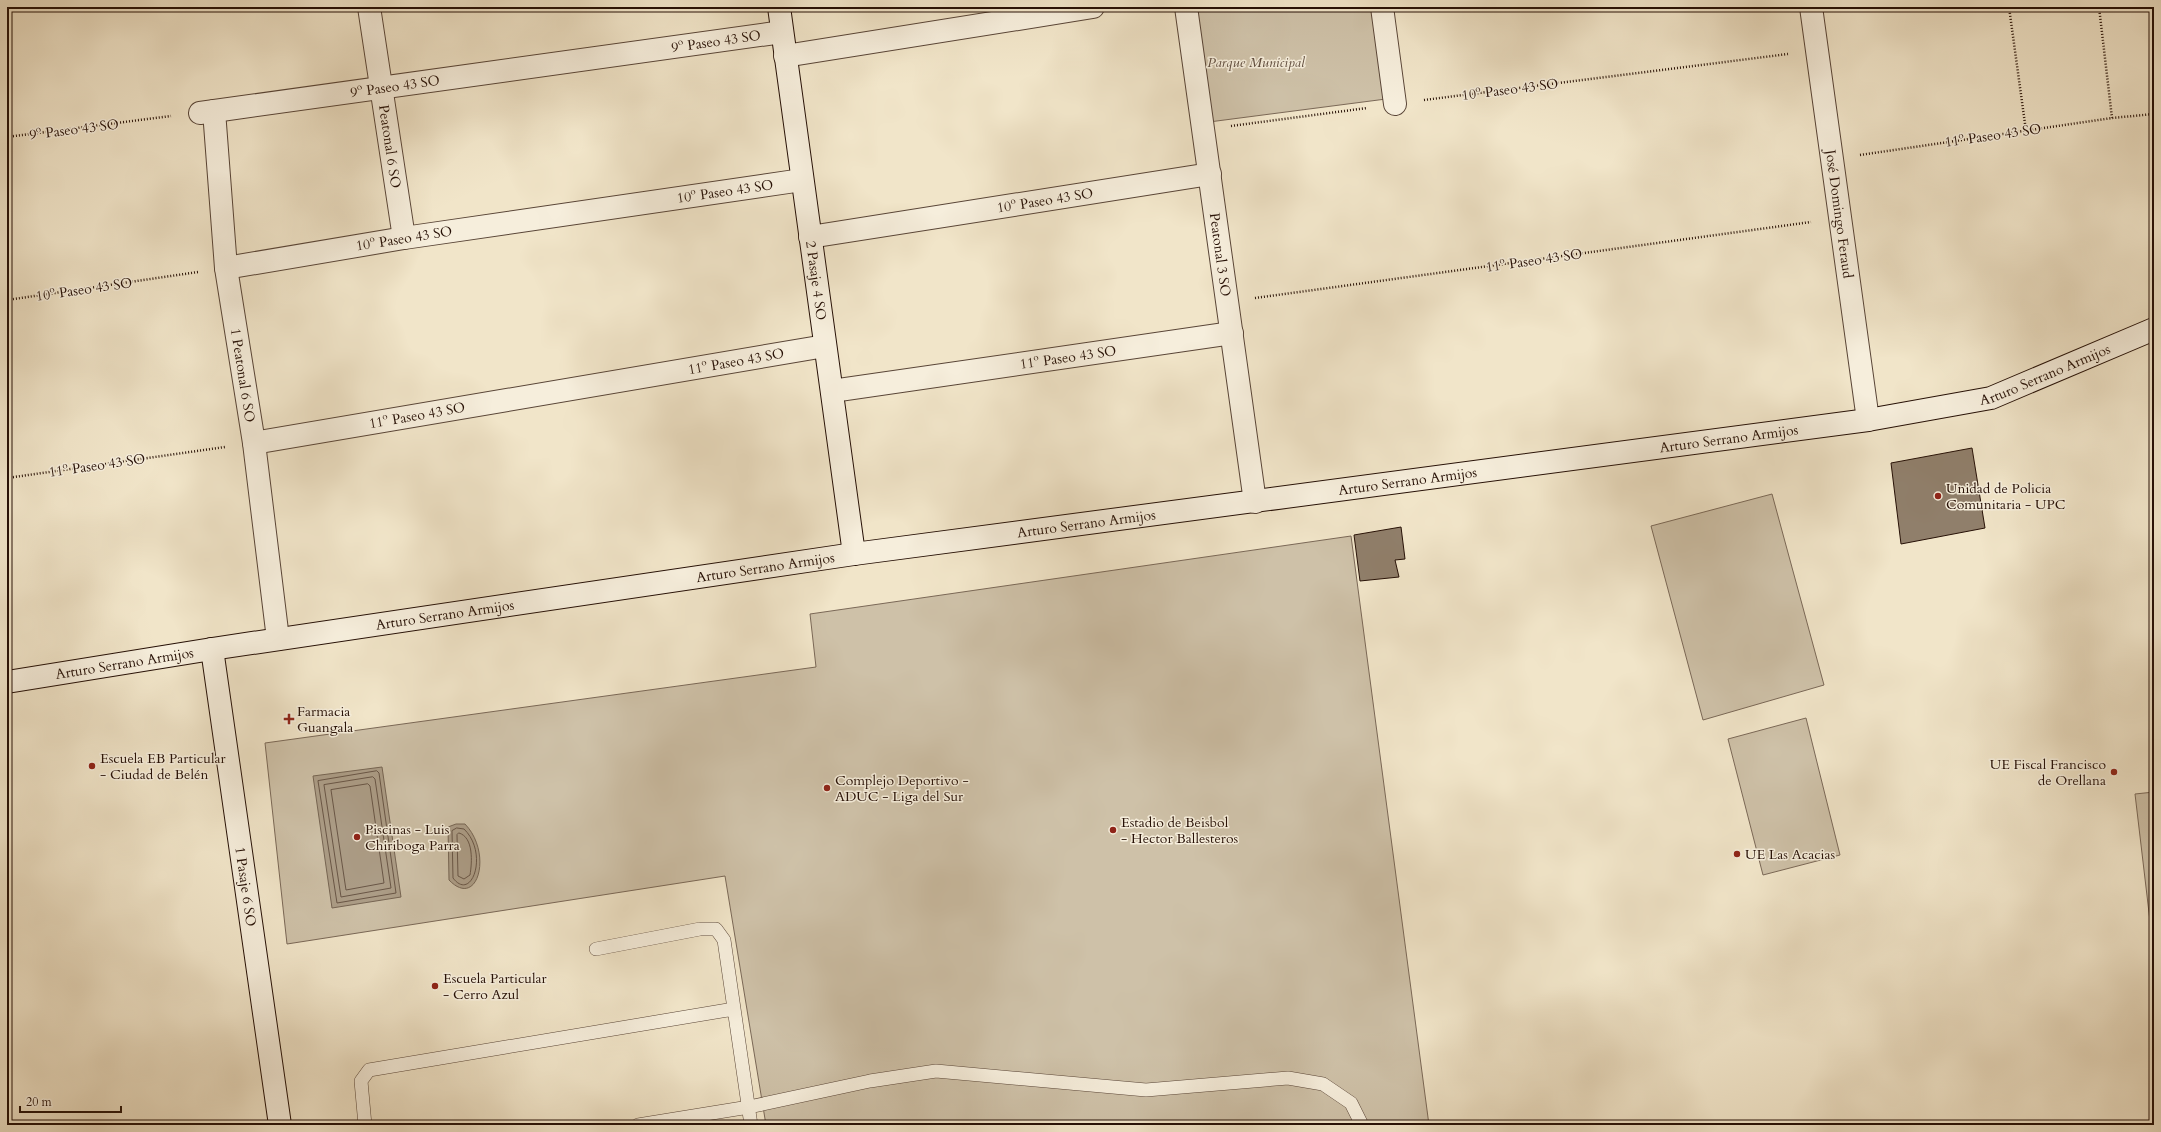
<svg xmlns="http://www.w3.org/2000/svg" width="2161" height="1132" font-family="Cardo,serif">
<style>
.green{fill:#cec1a8;stroke:#7a6857}
.water{fill:#ac9d87;stroke:#766553}
.lines{fill:none;stroke-linecap:round;stroke-linejoin:round}
.shore{stroke:#695646;stroke-width:1}
.building{fill:#907f6b;stroke:#261006}
.lane-casing{stroke:#594537;stroke-width:14}
.street-casing{stroke:#594537;stroke-width:24}
.secondary-casing{stroke:#261006;stroke-width:24}
.path{stroke:#261006;stroke-width:2.5;stroke-dasharray:1 2;stroke-linecap:butt}
.lane{stroke:#f6eedc;stroke-width:13}
.street{stroke:#f6eedc;stroke-width:22}
.secondary{stroke:#f6eedc;stroke-width:22}
.poi-dot{fill:#8f2418;stroke:#f6eedc;stroke-width:1.5}
.labels{text-anchor:middle;stroke-width:3;stroke-linejoin:round;paint-order:stroke}
.street-label{font-size:14px;fill:#261006;stroke:#f6eedc}
.park-label{font-size:14px;font-style:italic;fill:#614e3f;stroke:#f6eedc}
.poi-label{font-size:14px;fill:#261006;stroke:#f6eedc;text-anchor:start}
</style>
<rect width="100%" height="100%" fill="#f1e5c9"/>
<filter id="stains"><feTurbulence type="fractalNoise" baseFrequency=".005" numOctaves="4"/><feColorMatrix values="0 0 0 0 .2 0 0 0 0 .09 0 0 0 0 .02 0 0 0 .5 -.17"/></filter>
<radialGradient id="worn" r=".72"><stop offset=".6" stop-color="#630" stop-opacity="0"/><stop offset="1" stop-color="#630" stop-opacity=".3"/></radialGradient>
<path class="green" d="M1193 7H1374L1386 99 1209 122Z
M1772 494 1824 685 1703 720 1651 526Z
M1351 536 1429 1125H766L725 876 287 944 265 743 816 667 810 614Z
M1806 718 1840 855 1763 875 1728 739Z
M2154 792V955L2135 794Z"/>
<path class="water" d="M382 767 401 897 332 908 313 776Z
M456 824H465C493 853 478 910 449 880L448 827Z"/>
<g class="lines">
<path class="shore" d="M377 771 379 773 396 893 337 903 318 781Z
M373 777 375 779 391 888 341 897 324 785Z
M368 784 370 786 384 883 346 890 331 790Z
M457 828 464 829C489 853 472 903 453 878L452 831Z
M459 833C474 837 472 863 470 875L464 879 458 876 457 835Z"/>
</g>
<path class="building" d="M1972 448 1985 528 1901 544 1891 463Z
M1401 527 1405 559 1395 560 1399 577 1360 581 1354 535Z"/>
<g class="lines">
<g class="lane-casing">
<path id="lane" d="M596 949 700 929H716L724 940 751 1125
M365 1125 361 1081 369 1070 734 1009
M638 1125 749 1107 870 1081 936 1071 1146 1090 1288 1078 1323 1084 1351 1103 1362 1125"/>
</g>
<g class="street-casing">
<g id="street">
<path id="s1" d="M369 7 404 238"/>
<path id="s2" d="M1186 7 1255 502"/>
<path d="M1382 7 1395 104"/>
<path id="s3" d="M1811 7 1868 420"/>
<path d="M785 56 1093 7"/>
<path id="s4" d="M214 111 226 268 254 443 278 639"/>
<path d="M200 113 782 32"/>
<path d="M810 237 1210 174"/>
<path d="M226 268 404 238 802 180"/>
<path d="M832 391 1232 333"/>
<path d="M254 443 825 346"/>
</g>
</g>
<g class="secondary-casing">
<g id="secondary">
<path id="s5" d="M779 7 854 554"/>
<path id="s6" d="M212 649 280 1125"/>
<path id="s7" d="M7 682 212 649 854 554 1868 420 1991 398 2154 329"/>
</g>
</g>
<path class="path" d="M2009 7 2026 131
M2099 7 2112 118
M1424 100 1788 54
M1231 126 1367 108
M7 137 171 116
M1860 155 2112 118 2154 114
M1255 298 1811 222
M7 300 198 272
M7 478 225 447"/>
<use href="#lane" class="lane"/>
<use href="#street" class="street"/>
<use href="#secondary" class="secondary"/>
</g>
<g class="poi-dot">
<circle cx="1938" cy="496" r="4"/>
<path d="M287 713h4v4h4v4h-4v4h-4v-4h-4v-4h4z"/>
<circle cx="92" cy="766" r="4"/>
<circle cx="2114" cy="772" r="4"/>
<circle cx="827" cy="788" r="4"/>
<circle cx="1113" cy="830" r="4"/>
<circle cx="357" cy="837" r="4"/>
<circle cx="1737" cy="854" r="4"/>
<circle cx="435" cy="986" r="4"/>
</g>
<g class="labels">
<g class="street-label">
<text transform="translate(716 41) rotate(-8)" y="5">9º Paseo 43 SO</text>
<text transform="translate(395 86) rotate(-8)" y="5">9º Paseo 43 SO</text>
<text transform="translate(1510 89) rotate(-7)" y="5">10º Paseo 43 SO</text>
<text transform="translate(74 129) rotate(-7)" y="5">9º Paseo 43 SO</text>
<text transform="translate(1993 135) rotate(-8)" y="5">11º Paseo 43 SO</text>
<text dy="5" stroke="none"><textPath href="#s1" startOffset="141">Peatonal 6 SO</textPath></text>
<text transform="translate(725 191) rotate(-8)" y="5">10º Paseo 43 SO</text>
<text transform="translate(1045 200) rotate(-9)" y="5">10º Paseo 43 SO</text>
<text dy="5" stroke="none"><textPath href="#s3" startOffset="209">José Domingo Feraud</textPath></text>
<text transform="translate(404 238) rotate(-9)" y="5">10º Paseo 43 SO</text>
<text dy="5" stroke="none"><textPath href="#s2" startOffset="250">Peatonal 3 SO</textPath></text>
<text transform="translate(1534 260) rotate(-8)" y="5">11º Paseo 43 SO</text>
<text dy="5" stroke="none"><textPath href="#s5" startOffset="276">2 Pasaje 4 SO</textPath></text>
<text transform="translate(84 289) rotate(-8)" y="5">10º Paseo 43 SO</text>
<text transform="translate(1068 357) rotate(-8)" y="5">11º Paseo 43 SO</text>
<text transform="translate(736 361) rotate(-10)" y="5">11º Paseo 43 SO</text>
<text dy="5" stroke="none"><textPath href="#s7" startOffset="2063">Arturo Serrano Armijos</textPath></text>
<text dy="5" stroke="none"><textPath href="#s4" startOffset="266">1 Peatonal 6 SO</textPath></text>
<text transform="translate(417 415) rotate(-10)" y="5">11º Paseo 43 SO</text>
<text dy="5" stroke="none"><textPath href="#s7" startOffset="1739">Arturo Serrano Armijos</textPath></text>
<text transform="translate(97 465) rotate(-8)" y="5">11º Paseo 43 SO</text>
<text dy="5" stroke="none"><textPath href="#s7" startOffset="1415">Arturo Serrano Armijos</textPath></text>
<text dy="5" stroke="none"><textPath href="#s7" startOffset="1091">Arturo Serrano Armijos</textPath></text>
<text dy="5" stroke="none"><textPath href="#s7" startOffset="767">Arturo Serrano Armijos</textPath></text>
<text dy="5" stroke="none"><textPath href="#s7" startOffset="443">Arturo Serrano Armijos</textPath></text>
<text dy="5" stroke="none"><textPath href="#s7" startOffset="119">Arturo Serrano Armijos</textPath></text>
<text dy="5" stroke="none"><textPath href="#s6" startOffset="240">1 Pasaje 6 SO</textPath></text>
</g>
<g class="park-label">
<text x="1256" y="67">Parque Municipal</text>
</g>
<g class="poi-label">
<text x="1946" y="493">Unidad de Policia<tspan x="1946" dy="16">Comunitaria - UPC</tspan></text>
<text x="297" y="716">Farmacia<tspan x="297" dy="16">Guangala</tspan></text>
<text x="100" y="763">Escuela EB Particular<tspan x="100" dy="16">- Ciudad de Belén</tspan></text>
<text x="2106" y="769" text-anchor="end">UE Fiscal Francisco<tspan x="2106" dy="16">de Orellana</tspan></text>
<text x="835" y="785">Complejo Deportivo -<tspan x="835" dy="16">ADUC - Liga del Sur</tspan></text>
<text x="1121" y="827">Estadio de Beisbol<tspan x="1121" dy="16">- Hector Ballesteros</tspan></text>
<text x="365" y="834">Piscinas - Luis<tspan x="365" dy="16">Chiriboga Parra</tspan></text>
<text x="1745" y="859">UE Las Acacias</text>
<text x="443" y="983">Escuela Particular<tspan x="443" dy="16">- Cerro Azul</tspan></text>
</g>
</g>
<rect width="2161" height="1132" fill="none" stroke="#f1e5c9" stroke-width="24"/>
<rect x="8" y="8" width="2145" height="1116" fill="none" stroke="#261006" stroke-width="2"/>
<rect x="12" y="12" width="2137" height="1108" fill="none" stroke="#261006"/>
<path d="M20 1106v6h101v-6" fill="none" stroke="#261006" stroke-width="2"/>
<text x="26" y="1106" font-size="12" fill="#261006" stroke="#f6eedc" stroke-width="3" paint-order="stroke">20 m</text>
<rect width="100%" height="100%" filter="url(#stains)"/>
<rect width="100%" height="100%" fill="url(#worn)"/>
</svg>
